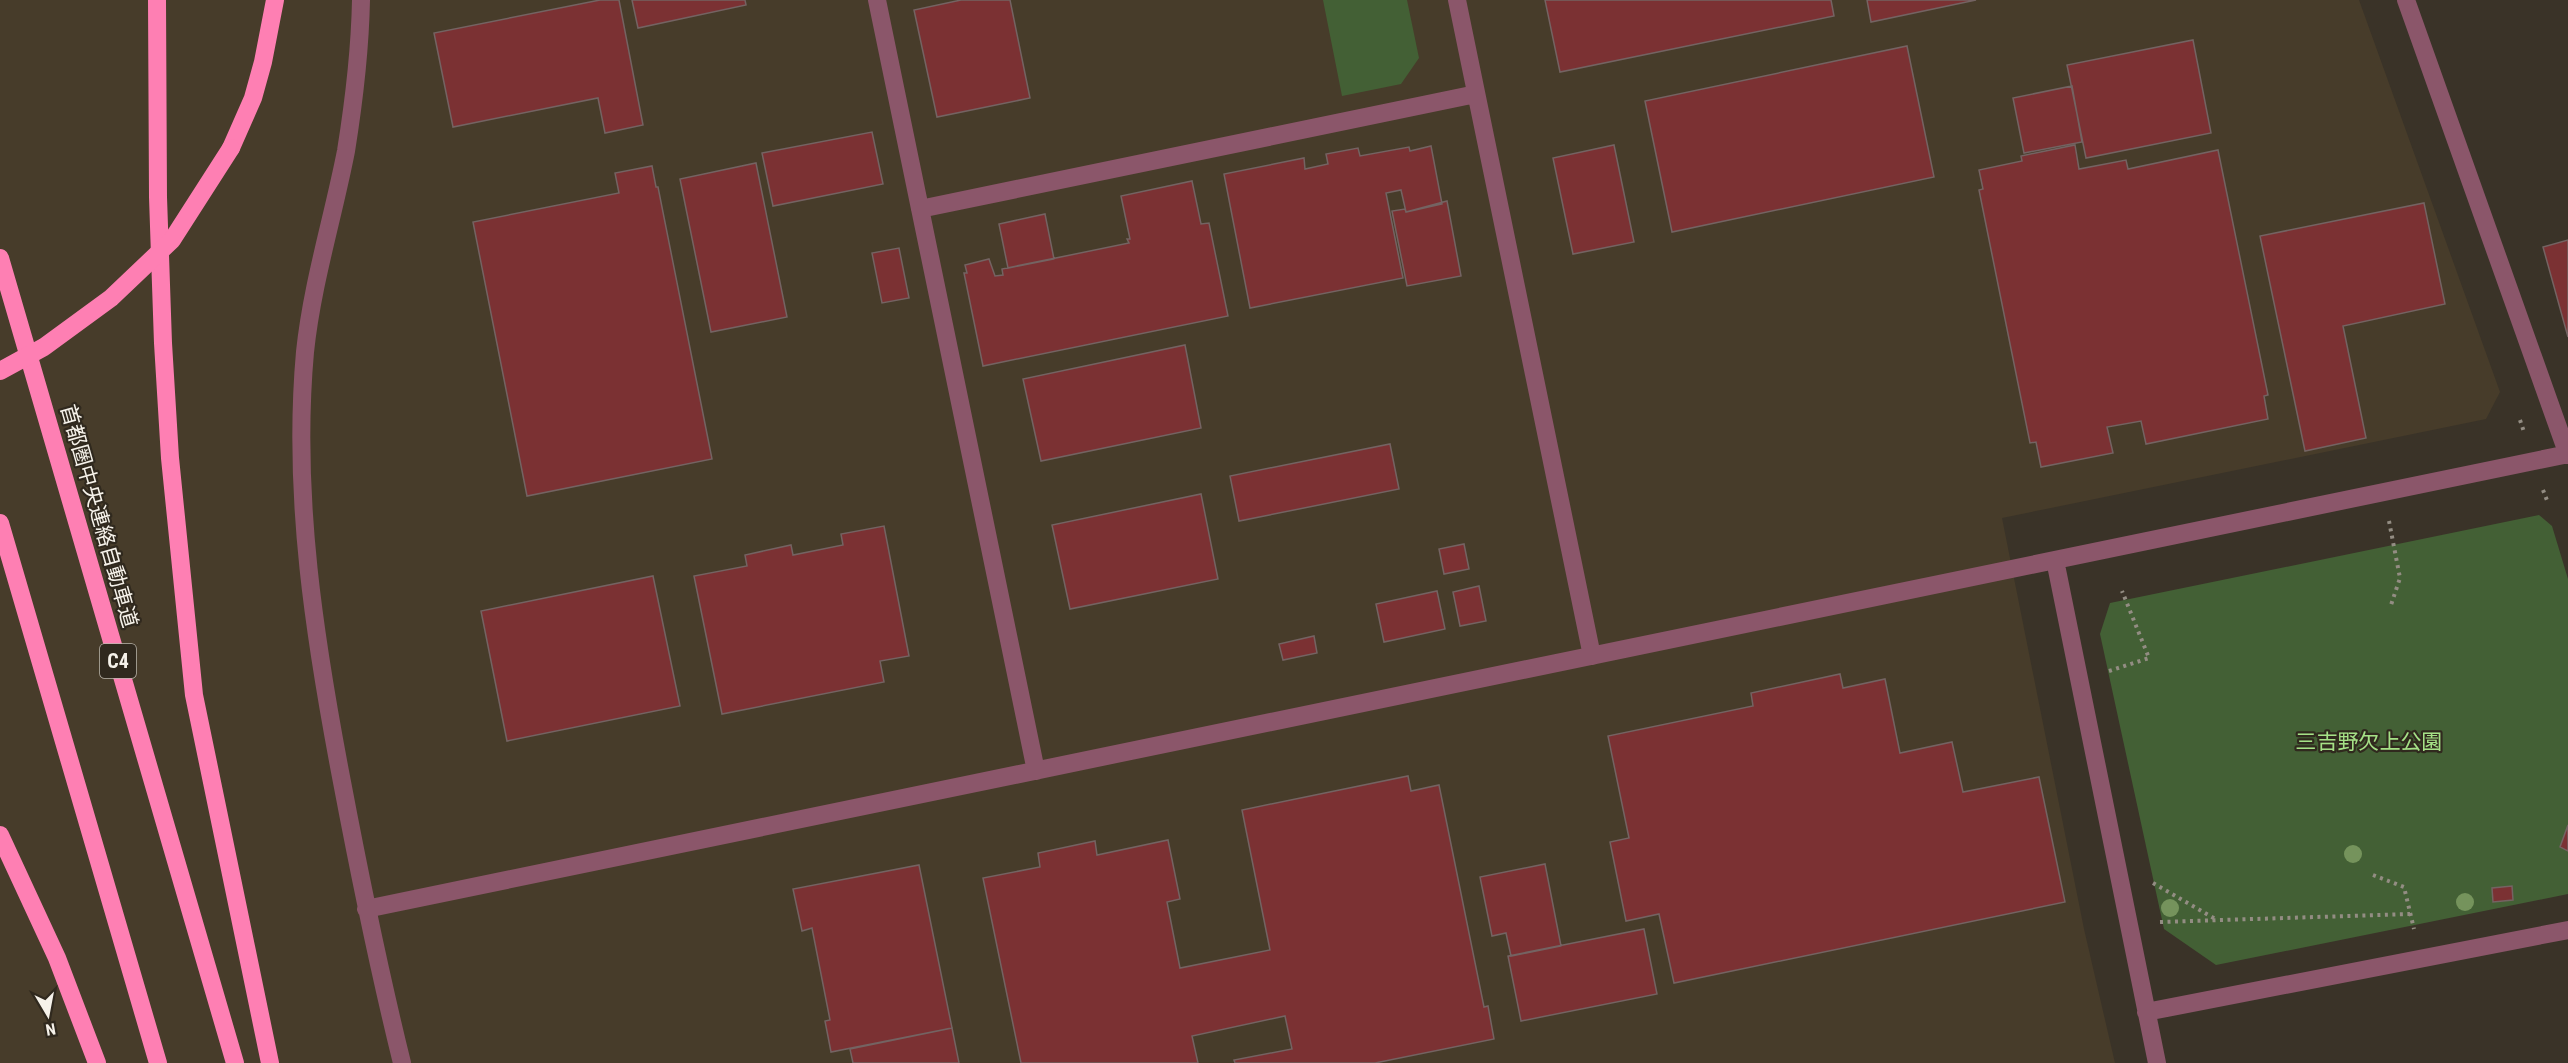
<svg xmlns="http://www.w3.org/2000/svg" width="2568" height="1063" font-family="'Roboto Condensed','Noto Sans JP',sans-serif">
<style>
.built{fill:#473c2a}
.green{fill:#436035}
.building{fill:#7b3133;stroke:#746362;stroke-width:1.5}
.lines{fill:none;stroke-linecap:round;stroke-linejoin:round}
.path{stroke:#938d83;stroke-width:4;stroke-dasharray:3 4.5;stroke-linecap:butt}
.minor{stroke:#8b566a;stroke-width:18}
.highway{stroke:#fe7fb3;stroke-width:18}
.highway-bridge{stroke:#fe7fb3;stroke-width:18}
.tree{fill:#75935c}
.labels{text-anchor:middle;stroke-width:4.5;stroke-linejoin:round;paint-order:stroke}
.shield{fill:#30291e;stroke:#bbb6ad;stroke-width:1.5}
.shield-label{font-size:20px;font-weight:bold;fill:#f6f2ea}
.street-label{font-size:21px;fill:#f6f2ea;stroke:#30291e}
.park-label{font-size:21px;fill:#a5e187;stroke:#30291e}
</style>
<rect width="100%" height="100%" fill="#3a3328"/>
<path class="built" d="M0 0H2359L2500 392 2486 419 2002 518 2084 929 2115 1063H0Z"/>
<path class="green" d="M1323 0H1407L1419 58 1401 84 1342 96Z
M2539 515 2552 526 2568 579V894L2216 965 2164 929 2100 634 2110 603Z"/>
<path class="building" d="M600 0H619L643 125 605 133 598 98 453 127 434 33Z
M632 0H745L746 5 638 28Z
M961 0H1010L1030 98 937 117 914 10Z
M1545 0H1831L1834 16 1560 72Z
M1867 0H1976L1871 22Z
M2193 40 2211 133 2086 158 2067 65Z
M1907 46 1934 177 1672 232 1645 101Z
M2072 86 2082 142 2024 153 2013 98Z
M872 132 883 184 773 206 762 153Z
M1614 145 1634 242 1573 254 1553 158Z
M2075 145 2079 169 2126 160 2128 169 2218 150 2268 395 2264 396 2268 419 2146 444 2141 421 2107 427 2113 453 2041 467 2036 442 2030 443 1979 190 1983 189 1979 170 2022 161 2021 156Z
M1431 146 1442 204 1406 212 1401 190 1386 193 1403 278 1250 308 1224 174 1304 158 1305 169 1328 164 1326 154 1358 148 1360 156 1409 147 1410 151Z
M756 163 787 317 711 332 680 179Z
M652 166 656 187H658L712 459 527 496 473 222 619 193 615 173Z
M1192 181 1201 224 1209 223 1228 316 983 366 964 273H967L965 265 989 259 995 276 1003 275 1002 269 1129 243 1127 239H1130L1121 196Z
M1447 201 1461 276 1407 286 1392 211 1405 209 1406 212Z
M2424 203 2445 304 2343 326 2366 438 2305 451 2260 236Z
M1045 214 1054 259 1008 268 999 224Z
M2568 240V337L2543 247Z
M899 248 909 298 882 303 872 253Z
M1185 345 1201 428 1041 461 1023 379Z
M1390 444 1399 489 1239 521 1230 476Z
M1201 494 1218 579 1070 609 1052 525Z
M884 526 909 656 880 661 884 682 722 714 694 576 747 566 745 555 791 545 793 555 843 545 841 534Z
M1464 544 1469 569 1444 574 1439 549Z
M653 576 680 706 507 741 481 611Z
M1479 586 1486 621 1460 626 1453 592Z
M1437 591 1445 629 1384 642 1376 604Z
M1314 636 1317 653 1283 660 1279 644Z
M1840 674 1843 688 1885 679 1900 753 1952 742 1963 792 2039 777 2065 902 1674 983 1659 914 1626 921 1610 842 1629 838 1608 736 1753 706 1751 693Z
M1408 776 1411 791 1439 785 1484 1007 1488 1006 1494 1039 1375 1063H1235L1234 1060 1292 1049 1285 1016 1192 1036 1198 1063H1021L983 878 1040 867 1038 853 1095 841 1097 855 1168 840 1180 899 1167 902 1180 968 1270 950 1242 810Z
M2568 825V851L2560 847Z
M1545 864 1561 946 1511 956 1506 933 1492 936 1480 877Z
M919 865 952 1028 831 1052 825 1021 830 1020 812 928 802 931 793 889Z
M2512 886 2513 900 2493 902 2492 888Z
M1644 929 1657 994 1521 1021 1508 956Z
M952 1028 959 1063H853L850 1049Z"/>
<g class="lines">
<path class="path" d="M2520 420 2524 432
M2543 490 2548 503
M2389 521 2400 578 2391 605
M2109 671 2149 658 2122 591
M2373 875 2404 887 2414 929
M2153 883 2217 920
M2160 922 2410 914"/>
<path class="minor" d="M361 0C360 51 354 101 346 151 333 218 312 284 305 352 292 496 315 641 342 782 360 877 379 970 402 1063
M877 0 1036 771
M1457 0 1592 656
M2406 0 2568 455
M920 209 1476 94
M2055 560 2157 1063
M366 909 2568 454
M2146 1012 2568 930"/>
<path class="highway" d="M157 0 158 197 163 343 170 458 194 695 270 1063
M231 148 253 98 263 62 275 0
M0 258 235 1063
M0 523 158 1063
M0 835 57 958 97 1063"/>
<path class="highway-bridge" d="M0 371 44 347 111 298 172 240 231 148"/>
</g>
<g class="tree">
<circle cx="2353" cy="854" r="9"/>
<circle cx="2465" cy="902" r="9"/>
<circle cx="2170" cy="908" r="9"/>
</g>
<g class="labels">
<rect class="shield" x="100" y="644" width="36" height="34" rx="4.5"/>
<g class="shield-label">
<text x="118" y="668">C4</text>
</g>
<g class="street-label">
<text transform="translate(99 516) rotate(74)" y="7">首都圏中央連絡自動車道</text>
</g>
<g class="park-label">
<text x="2369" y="749">三吉野欠上公園</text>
</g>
</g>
<g transform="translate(48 1015) rotate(170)" stroke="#30291e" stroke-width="4.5" paint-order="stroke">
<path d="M0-4.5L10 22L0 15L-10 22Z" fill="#f6f2ea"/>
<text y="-9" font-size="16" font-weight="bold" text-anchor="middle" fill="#f6f2ea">N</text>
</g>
</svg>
